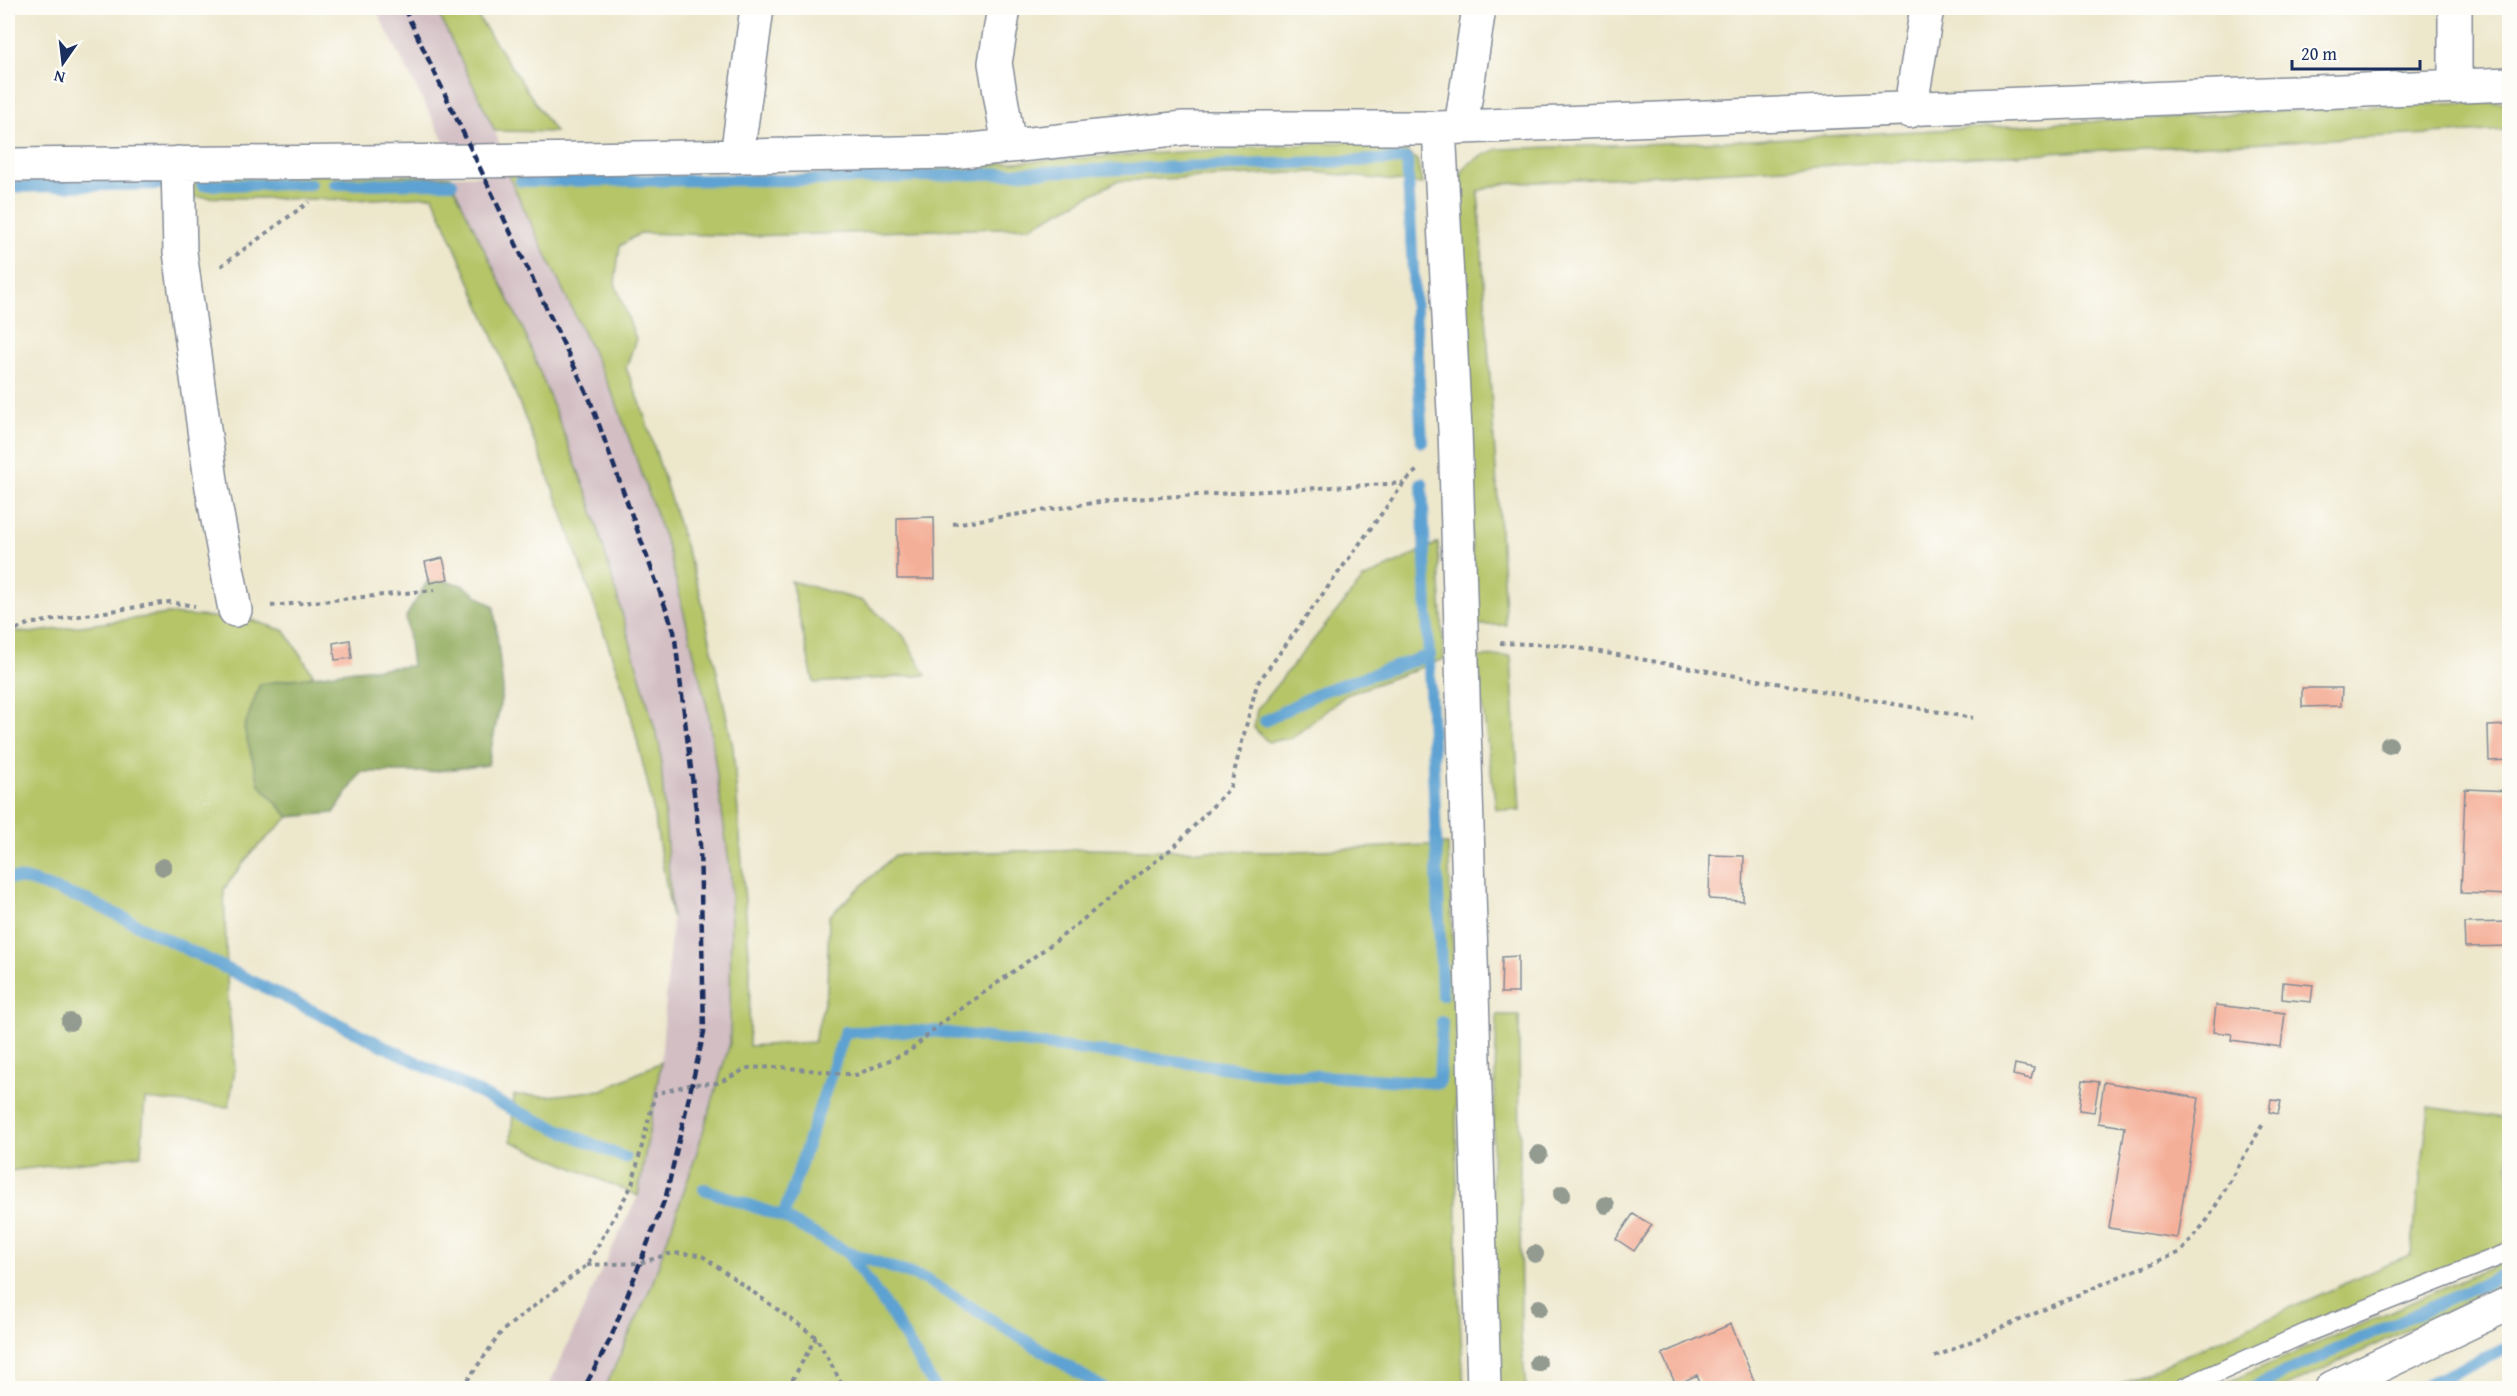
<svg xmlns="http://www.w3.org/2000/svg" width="2517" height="1396" font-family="'Gentium Book Plus',serif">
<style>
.industrial{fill:#d2bec3}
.green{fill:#b5c568;stroke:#687a63;stroke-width:1.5}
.forest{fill:#90aa5c;stroke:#566c5d;stroke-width:1.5}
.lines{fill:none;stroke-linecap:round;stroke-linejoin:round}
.stream{stroke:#5da2d2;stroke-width:12}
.building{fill:#f4af98}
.service-casing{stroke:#848b95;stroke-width:21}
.minor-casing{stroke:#848b95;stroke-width:36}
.path{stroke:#848b95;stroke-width:4;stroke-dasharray:4.5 4.5;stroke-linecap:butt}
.service{stroke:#fff;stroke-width:18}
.minor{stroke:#fff;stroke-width:33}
.rail{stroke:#1b2f5e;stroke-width:4.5;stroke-dasharray:9 4.5;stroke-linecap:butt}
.tree{fill:#939b91}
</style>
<rect width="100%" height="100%" fill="#fdfcf7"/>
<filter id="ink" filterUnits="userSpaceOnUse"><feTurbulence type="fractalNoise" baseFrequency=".0167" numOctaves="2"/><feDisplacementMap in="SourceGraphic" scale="12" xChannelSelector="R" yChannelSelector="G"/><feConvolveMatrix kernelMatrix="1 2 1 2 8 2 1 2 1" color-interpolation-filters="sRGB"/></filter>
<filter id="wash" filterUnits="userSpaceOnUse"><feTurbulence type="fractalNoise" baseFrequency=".008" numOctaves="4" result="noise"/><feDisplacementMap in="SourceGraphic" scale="24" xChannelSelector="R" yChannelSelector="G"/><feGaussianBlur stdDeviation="1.35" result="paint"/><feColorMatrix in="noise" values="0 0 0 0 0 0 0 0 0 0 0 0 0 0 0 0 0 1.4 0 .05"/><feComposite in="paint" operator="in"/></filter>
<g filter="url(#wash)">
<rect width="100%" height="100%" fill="#ede7cc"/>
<path class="industrial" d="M375 8H436L495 131 500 146 447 147Z
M508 175 615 399 668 548 708 711 731 877 730 1043 696 1155 651 1287 605 1388H548L598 1277 638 1196 661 1062 672 918 660 747 451 176Z"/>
<path class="green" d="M436 8H472L555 132 495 131Z
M2509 102V130L2066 152 1502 184 1478 191 1506 625H1476L1453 196C1461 164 1469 161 1498 149L1753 140 2377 106Z
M1392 139 1417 160 1422 184 1315 172 1117 181 1030 227 752 236 640 233 620 246 615 283 636 339 626 368 640 402 700 593 733 747 750 967 749 1046 814 1042 827 991 829 916 895 855 1087 849 1278 852 1448 844 1456 1018 1457 1267 1464 1388H605L651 1287 696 1155 730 1043 731 877 708 711 668 548 615 399 508 175 575 174 702 181Z
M186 173 451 176 452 183 524 331 590 501 660 747 672 918 650 793 627 699 561 509 488 324 433 196 355 200 191 197Z
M1438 543 1444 659 1346 695 1292 738 1268 742 1254 728 1257 709 1363 579Z
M791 581 863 601 903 635 926 675 814 683Z
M168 614 251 620 285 631 314 676 260 684 259 784 289 817 252 852 224 889 228 1000 235 1068 229 1107 145 1099 141 1155 8 1171V630L30 633Z
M1511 656 1520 811 1496 809 1476 657Z
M1497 1015H1519L1521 1337 1526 1388H1497L1490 1226Z
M661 1062 638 1196 511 1141 514 1095 549 1096 602 1090Z
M2429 1107 2509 1119V1245L2231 1358 2167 1388H2112L2411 1254Z
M2509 1260V1283L2283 1388H2214Z"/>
<path class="forest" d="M430 577 462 585 494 607 503 689 488 765 428 772H361L334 813 289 817 259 784 244 728 260 684 355 670 412 666 406 617Z"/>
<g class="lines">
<path class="stream" d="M521 181 816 180 1407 159 1422 442
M335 184 452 183
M202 185 310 184
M8 187 161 184
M1422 483 1442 995
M1265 721 1320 692 1430 655
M8 878 25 879 89 901 516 1111 625 1158
M704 1189 783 1217 845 1032 933 1031 1269 1073 1439 1083 1442 1022
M783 1217 847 1252 890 1312 935 1388
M847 1252 925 1279 1103 1388
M2251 1388 2510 1272
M2419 1388 2510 1347"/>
</g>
<g id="blocks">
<path class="building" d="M934 517 935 579H897V518Z
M443 558 448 579 430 583 425 562Z
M350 640 352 658 335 660 333 643Z
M2302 688H2342L2341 706 2302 707Z
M2510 725V760L2489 761 2488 726Z
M2465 789 2510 791V895L2461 893Z
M1710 855 1744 856 1743 901 1709 899Z
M2510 922V946L2465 947 2464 923Z
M1518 956V993H1501L1502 957Z
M2283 982 2313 985 2311 1002 2282 999Z
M2216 1005 2285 1013 2281 1047 2231 1040 2232 1034 2213 1032Z
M2015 1064 2034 1068 2031 1079 2013 1075Z
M2083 1080 2099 1082 2094 1112 2079 1110Z
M2104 1082 2199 1098 2177 1238 2109 1228 2125 1127 2098 1123Z
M2271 1100 2281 1101 2278 1114 2269 1112Z
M1633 1214 1652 1225 1634 1251 1616 1239Z
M1731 1324 1757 1388H1702L1697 1375 1676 1385 1662 1354Z"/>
</g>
</g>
<g filter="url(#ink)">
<use href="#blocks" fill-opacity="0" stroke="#848b95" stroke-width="1.5"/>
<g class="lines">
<g class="service-casing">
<path id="service" d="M2183 1388 2306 1333 2510 1252"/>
</g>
<g class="minor-casing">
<path id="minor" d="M1004 8 995 63 1009 146
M2455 87V8
M1910 111 1927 8
M1461 127 1479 8
M1439 128 1455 430 1484 1388
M737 156 757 8
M178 163 180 252 212 488 235 610
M8 165 478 161 952 152 1184 128H1439L2510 84
M2332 1388 2510 1303"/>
</g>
<path class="path" d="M221 266 309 202
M953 524 1113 500 1403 483
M271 606 435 590
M8 633 28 624 169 602 195 606
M1500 643 1561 645 1973 718
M587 1265 640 1263 672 1253 701 1255 816 1337 844 1388
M1935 1357 2121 1276 2181 1252 2208 1219 2263 1124
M462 1388 502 1331 587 1265 632 1185 655 1094 692 1084 718 1083 748 1068 779 1067 856 1075 910 1051 940 1024 1056 941 1176 845 1230 788 1257 684 1404 483 1417 470
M788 1388 816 1337"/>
<use href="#service" class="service"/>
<use href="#minor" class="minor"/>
<path class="rail" d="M404 8 590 400 674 631 700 842 704 1032 666 1196 610 1340 584 1388"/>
</g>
<g class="tree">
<circle cx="2389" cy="745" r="9"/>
<circle cx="163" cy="867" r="9"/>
<circle cx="70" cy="1022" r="9"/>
<circle cx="1539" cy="1154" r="9"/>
<circle cx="1562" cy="1194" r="9"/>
<circle cx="1606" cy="1205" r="9"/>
<circle cx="1535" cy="1254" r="9"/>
<circle cx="1539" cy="1308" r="9"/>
<circle cx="1538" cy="1363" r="9"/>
</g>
</g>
<rect width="2517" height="1396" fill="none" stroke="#fdfcf7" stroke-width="30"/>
<g transform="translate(63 63) rotate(194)" stroke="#fdfcf7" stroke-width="4.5" paint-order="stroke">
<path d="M0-4.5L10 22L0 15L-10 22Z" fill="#1b2f5e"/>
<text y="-9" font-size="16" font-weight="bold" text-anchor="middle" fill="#1b2f5e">N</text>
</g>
<path d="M2292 60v9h128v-9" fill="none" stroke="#1b2f5e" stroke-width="3"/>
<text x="2301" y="60" font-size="18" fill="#1b2f5e" stroke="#fdfcf7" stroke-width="4.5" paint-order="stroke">20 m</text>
</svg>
